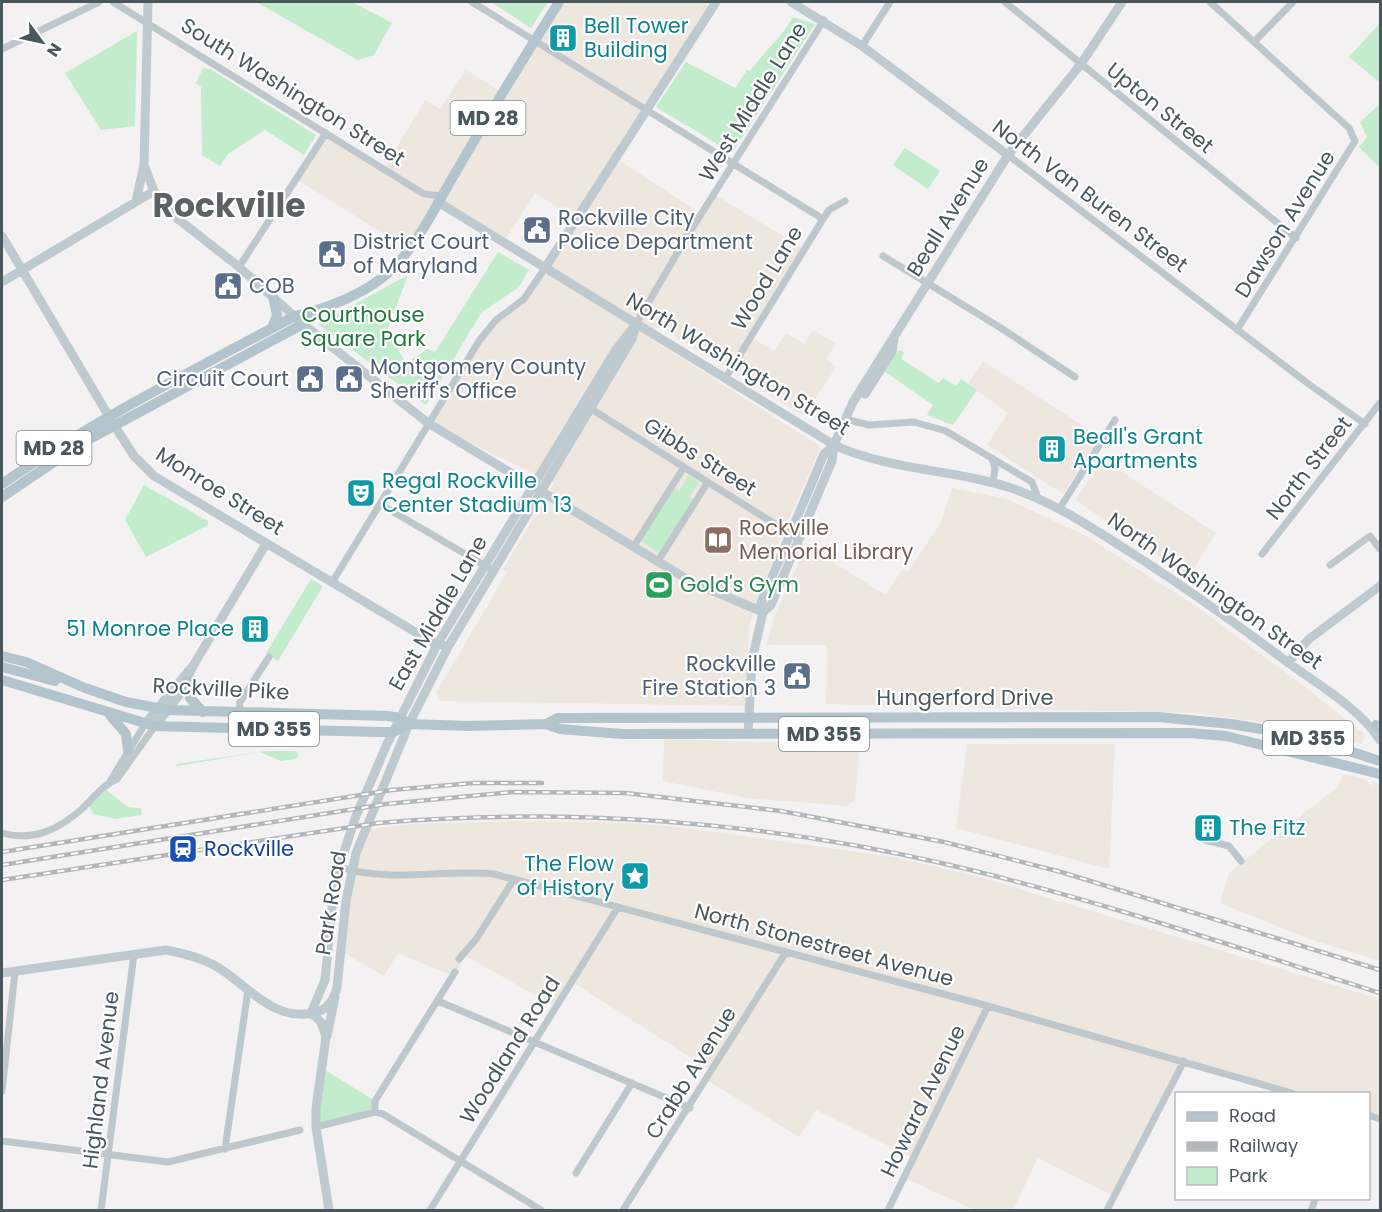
<svg xmlns="http://www.w3.org/2000/svg" width="1382" height="1212" font-family="Poppins,sans-serif">
<style>
.commercial{fill:#ede7e0}
.green{fill:#c3eccc}
.lines{fill:none;stroke-linecap:round;stroke-linejoin:round}
.street{stroke:#bdc7cc;stroke-width:7}
.secondary{stroke:#becad0;stroke-width:9}
.primary{stroke:#b3c4cc;stroke-width:10}
.rail-casing{stroke:#b3b7ba;stroke-width:4.5}
.rail{stroke:#fff;stroke-width:2;stroke-dasharray:7;stroke-linecap:butt}
.labels{text-anchor:middle;stroke-width:4.5;stroke-linejoin:round;paint-order:stroke}
.shield{fill:#fff;stroke:#80898d;stroke-width:1.5}
.shield-label{font-size:20px;font-weight:bold;fill:#4a575c}
.culture-label{font-size:21px;fill:#0d838f;stroke:#fff;text-anchor:start}
.street-label{font-size:21px;fill:#4a575c;stroke:#fff}
.service-label{font-size:21px;fill:#4e5e75;stroke:#fff;text-anchor:start}
.park-label{font-size:21px;fill:#20783c;stroke:#fff}
.education-label{font-size:21px;fill:#785e54;stroke:#fff;text-anchor:start}
.leisure-label{font-size:21px;fill:#27864d;stroke:#fff;text-anchor:start}
.transit-label{font-size:21px;fill:#164399;stroke:#fff;text-anchor:start}
.town-label{font-size:33px;font-weight:bold;fill:#5d6265;stroke:#fff}
</style>
<rect width="100%" height="100%" fill="#f3f1f1"/>
<path class="commercial" d="M559 2H708L706 15 616 158 701 214 714 194 804 249 751 337 774 351 786 333 804 344 813 330 836 344 826 359 836 367 804 416 656 325 652 339 821 447 783 532 750 622 745 706 441 701 436 693 507 572 503 570 554 483 428 423 488 328 524 299 576 219 535 193 503 243 438 202 408 249 296 179 326 133 384 169 425 100 440 109 466 70 503 93Z
M983 361 1100 437 1063 494 987 445 1008 413 968 384Z
M1102 459 1216 533 1189 576 1075 500Z
M952 488 1007 499 1086 536 1197 607 1313 693 1365 735 1362 744 1295 727 1195 713 826 704 827 645H767L774 617 806 546 886 595 902 569 908 572 941 522Z
M664 739 860 745 855 800 847 806 747 798 663 781Z
M967 744H1115L1109 869 956 828Z
M1344 774 1367 780 1371 787 1373 782 1380 785V961L1309 939 1220 903 1229 873 1336 788Z
M518 821 616 822 679 827 893 857 980 877 1380 999V1119L1369 1115 1368 1094 1295 1093 1184 1061 1114 1196 1038 1158 1013 1210H975L904 1178 913 1158 816 1110 799 1137 707 1080 712 1071 572 982 556 1007 466 956 453 976 398 953 384 976 341 951 364 830 412 824Z"/>
<path class="green" d="M256 2H352L392 23 374 55 358 60Z
M491 2H548L531 28Z
M793 17 815 24 732 153 656 107 686 62 735 88 747 70 750 71C764 52 782 37 793 17Z
M1380 23V83L1349 57Z
M137 31 135 126 101 130 65 73Z
M203 68 210 69 316 135 304 155 265 130 228 154 220 166 202 155 201 87 196 83Z
M1380 104V168L1359 147 1367 137 1360 122Z
M905 148 940 171 928 189 893 165Z
M498 252 529 270 519 287 481 313 426 405 318 324 408 275 387 331 406 363 428 349 435 352Z
M899 350 904 352 901 359 939 383 943 378 956 386 961 379 977 390 953 425 927 415 933 405 885 372Z
M689 475 699 482 689 497 695 501 661 554 639 540 672 487 679 491Z
M144 485 208 521V525L146 557 125 520Z
M311 579 323 586 278 661 266 653Z
M267 751H296L299 756 295 759 281 761 260 752 177 766 176 764Z
M106 790 128 807 141 808 142 815 115 819 94 814 89 806Z
M322 1068 375 1101V1112L316 1127Z"/>
<g class="lines">
<path class="street" d="M113 2 424 194 442 196
M472 2 823 219
M1005 2 1296 238
M1210 2 1349 128 1355 141 1237 330
M1254 42 1293 2
M862 46 890 2
M2 49 99 2
M1008 155 1310 385 1365 424
M883 256 1001 328 1075 377
M239 267 326 133
M636 324 686 238 824 20
M725 379 823 219 829 210 845 201
M588 407 794 536
M845 419 869 425 914 422 946 431 1032 482 1038 498
M992 458 995 469 993 482
M380 504 489 568
M1060 508 1115 420
M634 546 684 467
M1262 554 1380 403
M658 561 708 482
M1330 565 1370 536 1380 549
M333 581 479 341 496 320 524 299 545 268
M239 712 240 702 269 657
M109 783 145 724
M2 833C34 842 60 829 84 807 94 797 103 785 117 779L155 726
M1205 840 1229 846 1241 861
M339 867C390 883 442 869 494 874L988 1006 1295 1094
M459 959 477 938 514 879
M438 1001 690 1108
M2 1091 15 972
M375 1112V1101L455 972
M1368 1115 1380 1119
M316 1127 375 1112 383 1114 541 1210
M2 1141 168 1162 300 1130
M225 1149 248 990
M576 1173 632 1083
M101 1210 134 954
M430 1210 618 907
M623 1210 786 952
M888 1210 988 1006
M1107 1210 1184 1061
M1311 1210 1316 1198"/>
<path class="secondary" d="M148 2 144 165 154 191 178 219 239 267 303 324 428 423 692 582 763 612
M791 2 862 46 1008 155
M136 201 144 165
M438 202 834 445C891 471 955 469 1014 489 1057 504 1092 528 1130 552 1185 587 1238 625 1290 664 1320 686 1359 708 1380 740
M2 236 114 425 134 456 154 476 432 642 443 645
M545 268 716 2
M2 282 154 191
M865 394 892 352 894 339
M763 612 771 605 832 461 834 445 853 402 1008 155 1081 64 1122 2
M1288 663 1309 639 1380 586
M145 724 190 669
M155 726 181 693 193 666 266 544
M748 734 752 660 763 612 761 603 824 454 834 445
M2 973 166 950C183 953 198 957 214 965 247 983 271 1022 314 1013 327 1010 334 1000 337 987L346 901 356 853 409 724 448 647 632 339 636 324
M311 1013 325 980 334 889 339 867 356 816 387 744 438 643 615 351 636 324
M311 1013 321 1022 326 1037 316 1108V1127L329 1210
M327 1036 335 997"/>
<path class="primary" d="M272 328 277 315 273 296
M2 484C95 420 195 369 295 316 324 309 357 297 382 278 415 252 436 205 457 170 490 113 524 57 559 2
M2 497 82 443 303 324 311 318 313 313
M2 656 26 662 85 688 126 702 168 710 388 716 400 718 409 724
M2 667 55 681
M2 680 155 726 378 732H393L409 724 469 726 546 724 560 729 622 734 1189 733 1226 736 1380 774
M188 681 190 698 203 712
M110 715 126 734 128 750
M546 724 558 718 1158 717 1231 724 1302 736 1380 761
M1376 725 1380 728"/>
<g class="rail-casing">
<path id="rail" d="M2 852 392 790 474 783H542
M2 865 386 804 512 792 625 793 781 811 944 842 1061 872 1380 970
M2 880 378 823C566 807 758 821 941 863 1090 897 1235 947 1380 993"/>
</g>
<use href="#rail" class="rail"/>
</g>
<defs>
<g id="building-square" transform="scale(1.5)"><rect x="-9" y="-9" width="18" height="18" rx="4" fill="#0f9aa8" stroke="#fff"/><path d="M-4-6H4V6H1V3H-1V6H-4ZM-2.5-4.3h1.7v1.8h-1.7ZM.8-4.3h1.7v1.8H.8ZM-2.5-1h1.7V.8h-1.7ZM.8-1h1.7V.8H.8Z" fill="#fff"/></g>
<g id="civic-square" transform="scale(1.5)"><rect x="-9" y="-9" width="18" height="18" rx="4" fill="#5c6f8a" stroke="#fff"/><path d="M-.6-6.5H3V-4.5H.6V-3L4-1V1h2V6H-6V1h2V-1L-.6-3ZM-1.2 2.5V6h2.4V2.5Z" fill="#fff"/></g>
<g id="theatre-square" transform="scale(1.5)"><rect x="-9" y="-9" width="18" height="18" rx="4" fill="#0f9aa8" stroke="#fff"/><path d="M-5-5.5Q0-4 5-5.5V0Q5 5 0 6Q-5 5-5 0ZM-3.3-2.5H-1v1.5H-3.3ZM1-2.5H3.3v1.5H1ZM-2.8 1Q0 5.5 2.8 1Z" fill="#fff"/></g>
<g id="library-square" transform="scale(1.5)"><rect x="-9" y="-9" width="18" height="18" rx="4" fill="#8d6e63" stroke="#fff"/><path d="M-6-4Q-3-5.5-.7-3.5V5Q-3 3-6 4ZM6-4Q3-5.5 .7-3.5V5Q3 3 6 4Z" fill="#fff"/></g>
<g id="stadium-square" transform="scale(1.5)"><rect x="-9" y="-9" width="18" height="18" rx="4" fill="#2e9e5b" stroke="#fff"/><path d="M0-5a6.5 5 0 1 0 0 10a6.5 5 0 1 0 0-10ZM-3.5-1.8h7v3.6h-7Z" fill="#fff"/></g>
<g id="station-square" transform="scale(1.5)"><rect x="-9" y="-9" width="18" height="18" rx="4" fill="#1a4fb4" stroke="#fff"/><path d="M-3-6H3Q5-6 5-4V2Q5 4 3 4L4.5 6H3L1.5 4h-3L-3 6H-4.5L-3 4Q-5 4-5 2V-4Q-5-6-3-6ZM-3.5-4v3h7v-3ZM-3.5 1v1.5H-2V1ZM2 1v1.5H3.5V1Z" fill="#fff"/></g>
<g id="sight-square" transform="scale(1.5)"><rect x="-9" y="-9" width="18" height="18" rx="4" fill="#0f9aa8" stroke="#fff"/><path d="M0-6L1.8-2.2L6-1.7L2.9 1.2L3.7 5.4L0 3.3L-3.7 5.4L-2.9 1.2L-6-1.7L-1.8-2.2Z" fill="#fff"/></g>
</defs>
<g fill-rule="evenodd">
<use href="#building-square" x="563" y="38"/>
<use href="#civic-square" x="537" y="230"/>
<use href="#civic-square" x="332" y="254"/>
<use href="#civic-square" x="228" y="286"/>
<use href="#civic-square" x="310" y="379"/>
<use href="#civic-square" x="349" y="379"/>
<use href="#building-square" x="1052" y="449"/>
<use href="#theatre-square" x="361" y="493"/>
<use href="#library-square" x="718" y="540"/>
<use href="#stadium-square" x="659" y="585"/>
<use href="#building-square" x="255" y="629"/>
<use href="#civic-square" x="797" y="676"/>
<use href="#building-square" x="1208" y="828"/>
<use href="#station-square" x="183" y="849"/>
<use href="#sight-square" x="635" y="876"/>
</g>
<g class="labels">
<g class="shield">
<rect x="450.5" y="101" width="75" height="34" rx="4.5"/>
<rect x="16.5" y="431" width="75" height="34" rx="4.5"/>
<rect x="229" y="712" width="90" height="34" rx="4.5"/>
<rect x="779" y="717" width="90" height="34" rx="4.5"/>
<rect x="1263" y="721" width="90" height="34" rx="4.5"/>
</g>
<g class="shield-label">
<text x="488" y="125">MD 28</text>
<text x="54" y="455">MD 28</text>
<text x="274" y="736">MD 355</text>
<text x="824" y="741">MD 355</text>
<text x="1308" y="745">MD 355</text>
</g>
<g class="culture-label">
<text x="584" y="33">Bell Tower<tspan x="584" dy="24">Building</tspan></text>
<text x="1073" y="444">Beall's Grant<tspan x="1073" dy="24">Apartments</tspan></text>
<text x="382" y="488">Regal Rockville<tspan x="382" dy="24">Center Stadium 13</tspan></text>
<text x="234" y="636" text-anchor="end">51 Monroe Place</text>
<text x="1229" y="835">The Fitz</text>
<text x="614" y="871" text-anchor="end">The Flow<tspan x="614" dy="24">of History</tspan></text>
</g>
<g class="street-label">
<text transform="translate(293 92) rotate(32)" y="7">South Washington Street</text>
<text transform="translate(753 102) rotate(-58)" y="7">West Middle Lane</text>
<text transform="translate(1160 108) rotate(39)" y="7">Upton Street</text>
<text transform="translate(1090 196) rotate(37)" y="7">North Van Buren Street</text>
<text transform="translate(948 217) rotate(-58)" y="7">Beall Avenue</text>
<text transform="translate(1285 224) rotate(-58)" y="7">Dawson Avenue</text>
<text transform="translate(767 278) rotate(-59)" y="7">Wood Lane</text>
<text transform="translate(738 364) rotate(31)" y="7">North Washington Street</text>
<text transform="translate(700 457) rotate(32)" y="7">Gibbs Street</text>
<text transform="translate(1309 468) rotate(-52)" y="7">North Street</text>
<text transform="translate(220 491) rotate(32)" y="7">Monroe Street</text>
<text transform="translate(1215 591) rotate(35)" y="7">North Washington Street</text>
<text transform="translate(438 613) rotate(-60)" y="7">East Middle Lane</text>
<text transform="translate(221 689) rotate(3)" y="7">Rockville Pike</text>
<text x="965" y="705">Hungerford Drive</text>
<text transform="translate(331 903) rotate(-81)" y="7">Park Road</text>
<text transform="translate(824 945) rotate(15)" y="7">North Stonestreet Avenue</text>
<text transform="translate(510 1050) rotate(-58)" y="7">Woodland Road</text>
<text transform="translate(691 1073) rotate(-58)" y="7">Crabb Avenue</text>
<text transform="translate(101 1080) rotate(-83)" y="7">Highland Avenue</text>
<text transform="translate(923 1101) rotate(-64)" y="7">Howard Avenue</text>
</g>
<g class="service-label">
<text x="558" y="225">Rockville City<tspan x="558" dy="24">Police Department</tspan></text>
<text x="353" y="249">District Court<tspan x="353" dy="24">of Maryland</tspan></text>
<text x="249" y="293">COB</text>
<text x="370" y="374">Montgomery County<tspan x="370" dy="24">Sheriff's Office</tspan></text>
<text x="289" y="386" text-anchor="end">Circuit Court</text>
<text x="776" y="671" text-anchor="end">Rockville<tspan x="776" dy="24">Fire Station 3</tspan></text>
</g>
<g class="park-label">
<text x="363" y="322">Courthouse<tspan x="363" dy="24">Square Park</tspan></text>
</g>
<g class="education-label">
<text x="739" y="535">Rockville<tspan x="739" dy="24">Memorial Library</tspan></text>
</g>
<g class="leisure-label">
<text x="680" y="592">Gold's Gym</text>
</g>
<g class="transit-label">
<text x="204" y="856">Rockville</text>
</g>
<g class="town-label">
<text x="229" y="217">Rockville</text>
</g>
</g>
<rect width="1382" height="1212" fill="none" stroke="#4a575c" stroke-width="6"/>
<rect x="1175" y="1092" width="195" height="108" fill="#ffffff" stroke="#b7bcbe" stroke-width="1.5"/>
<rect x="1187" y="1112" width="30" height="9" fill="#b3c4cc" stroke="#b7bcbe" stroke-width="1.5"/>
<text x="1229" y="1122" font-size="18" fill="#4a575c">Road</text>
<rect x="1187" y="1142" width="30" height="9" fill="#b3b7ba" stroke="#b7bcbe" stroke-width="1.5"/>
<text x="1229" y="1152" font-size="18" fill="#4a575c">Railway</text>
<rect x="1187" y="1167" width="30" height="18" fill="#c3eccc" stroke="#b7bcbe" stroke-width="1.5"/>
<text x="1229" y="1182" font-size="18" fill="#4a575c">Park</text>
<g transform="translate(42 42) rotate(123)" stroke="#ffffff" stroke-width="4.5" paint-order="stroke">
<path d="M0-4.5L10 22L0 15L-10 22Z" fill="#4a575c"/>
<text y="-9" font-size="16" font-weight="bold" text-anchor="middle" fill="#4a575c">N</text>
</g>
</svg>
